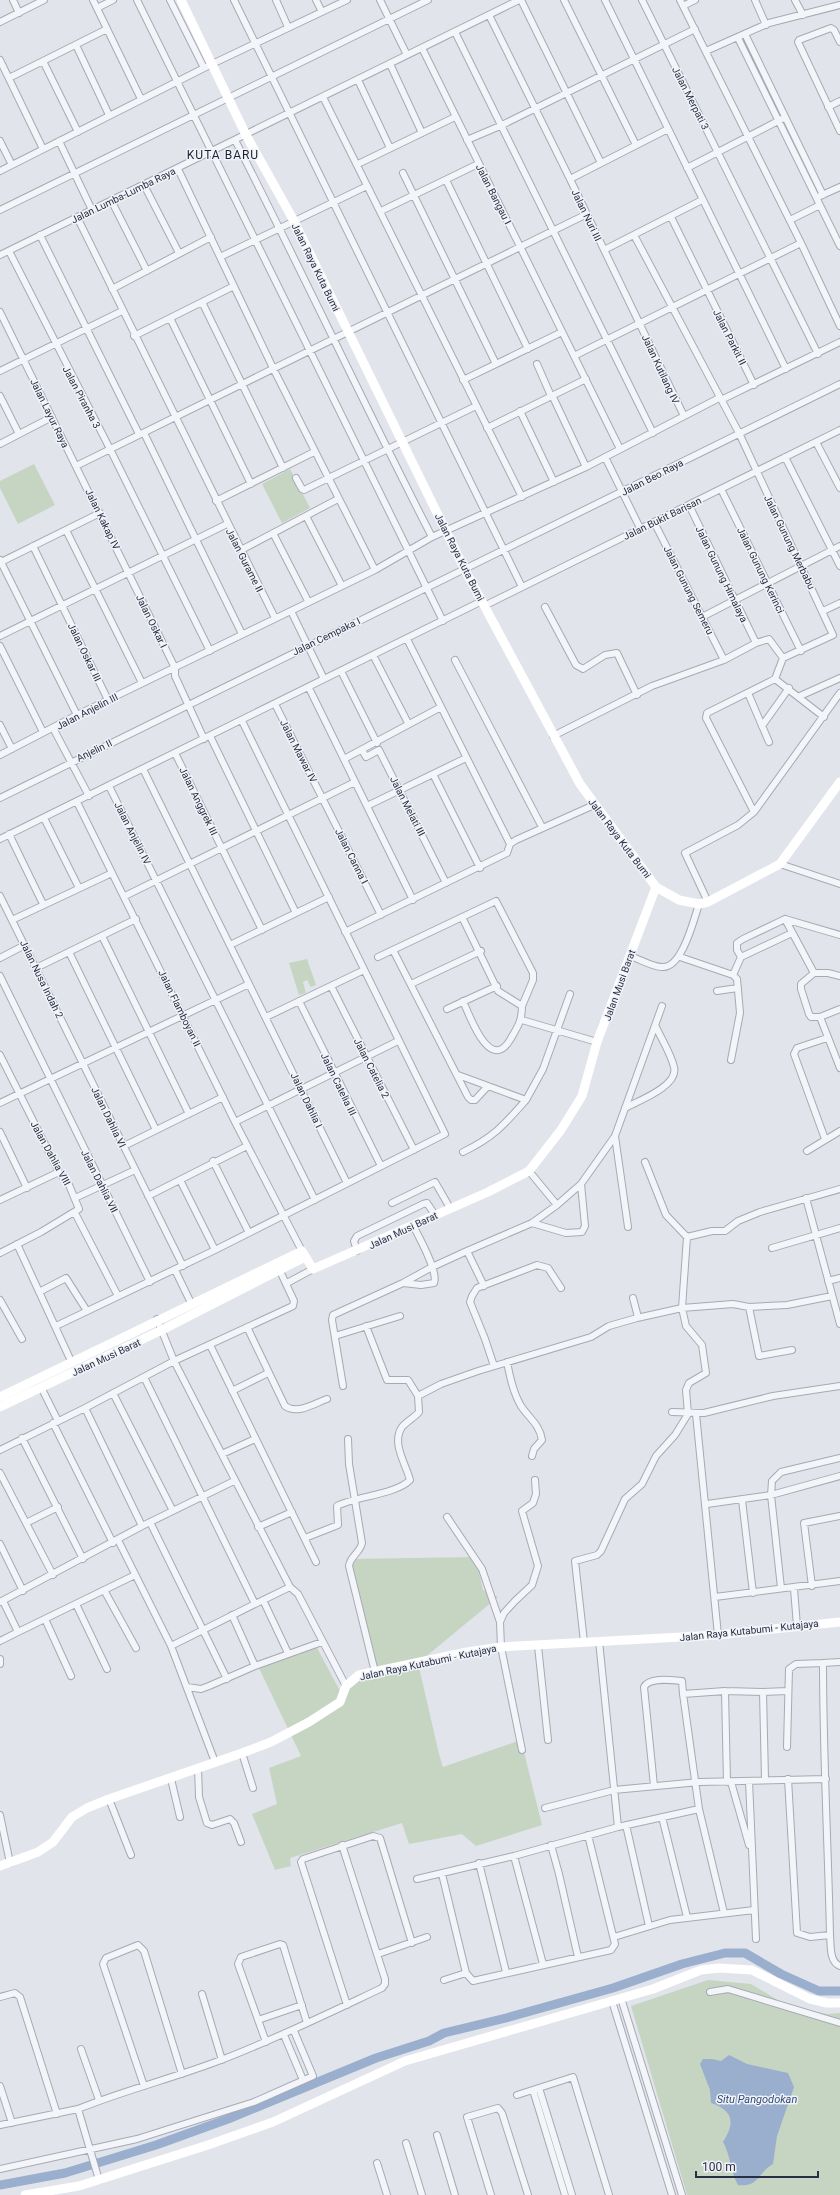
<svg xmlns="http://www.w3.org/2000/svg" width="840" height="2195" font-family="Roboto,sans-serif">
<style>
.green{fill:#c5d5c2}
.water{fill:#9aaecd}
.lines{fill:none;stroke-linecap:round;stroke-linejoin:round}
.canal{stroke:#9aaecd;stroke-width:9}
.street-casing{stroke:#a6aab6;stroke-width:8}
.street{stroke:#f4f5f9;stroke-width:6}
.secondary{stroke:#fff;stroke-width:9}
.labels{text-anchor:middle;stroke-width:3;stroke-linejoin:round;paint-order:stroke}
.street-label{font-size:10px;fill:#282f44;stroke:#f1f3f8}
.water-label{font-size:11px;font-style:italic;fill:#2f4a7b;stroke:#f1f3f8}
.quarter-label{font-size:12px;letter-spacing:1px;fill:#1a2135;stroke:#f1f3f8}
</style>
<rect width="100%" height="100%" fill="#e1e4eb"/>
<path class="green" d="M34 464 55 505 18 524 0 488V481Z
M290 469 310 508 282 523 262 484Z
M307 959 316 985 311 987 307 980 303 982 306 993 299 995 289 963Z
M476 1557 483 1590 498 1597 418 1663 439 1754 443 1767 521 1740 542 1825 476 1846 462 1834 409 1844 402 1823 290 1858 291 1866 275 1870 252 1814 277 1804 269 1768 301 1756 259 1668 316 1646 340 1691 352 1681 375 1672 350 1559Z
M708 1980 751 1984 791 2008 828 2014 840 2013V2195H687L631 2006Z"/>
<path class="water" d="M729 2055 747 2064 788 2073 794 2087 777 2136 773 2164C758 2172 759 2188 738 2185 730 2171 731 2156 723 2142 735 2123 734 2111 711 2103L710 2090 700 2064 703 2059H712L721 2061Z"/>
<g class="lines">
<path class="canal" d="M0 2185 65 2173 156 2145 228 2119 376 2058 429 2041 444 2033 506 2018 613 1988 682 1964 725 1953H745L781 1974 819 1991H840"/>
<g class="street-casing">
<path id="street" d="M13 0 19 13
M93 0 141 99
M137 0 443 621
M170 0 204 68
M234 0 522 587
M276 0 288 27
M316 0 322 12
M380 0 407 55
M521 0 601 163
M564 0 636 145
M605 0 786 369
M642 0 818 354
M680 0 801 243 840 326
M755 0 766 25
M795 0 803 15
M683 6 695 0
M97 8 113 0
M489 15 570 179 684 416
M0 22 44 0
M455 32 653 433
M745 34 823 195
M738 38 840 246
M840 42 834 30 831 28 799 40 798 42 840 131
M76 45 109 115
M422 48 620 449
M706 51 769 23 840 5
M0 60 43 149
M43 61 78 132
M390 64 422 133
M9 78 107 29
M358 80 390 148
M323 97 522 497
M828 107 840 101
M235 140C302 271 364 405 432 537
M467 140 500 126 695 29
M0 141 12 165
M59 141 92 210
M358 164 455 117
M687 168 782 119
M178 169 273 368 375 570
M0 171 212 64 347 0
M403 173 496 364
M570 179 668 129
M446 180 528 349
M144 185 179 253
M820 196 840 187
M111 200 147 271
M0 210 428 0
M381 211 478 164
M77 217 275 618
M671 217 754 385
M790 220 820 205
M40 235 139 434
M604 250 702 200
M9 251 110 449 210 651
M0 255 519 0
M220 257 367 186
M112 289 211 237
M202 302 283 468
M0 312 175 668
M170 318 251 484
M134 336 234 286
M574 356 801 243
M537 364 551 396
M0 371 122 311
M463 380 562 332
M552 395 586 467
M0 396 19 434
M520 411 554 482
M487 428 586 379
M144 433 242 634
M816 442 840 488
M0 444 52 417
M605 457 640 528
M785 457 840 566
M76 466 587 214
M296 478 302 489 304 490 476 406
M721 489 801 651
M216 501 314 452
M689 505 756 643
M306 516 342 586
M654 522 724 660
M66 530 142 683
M273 533 308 601
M33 546 108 700
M241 550 338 499
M0 560 77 715
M1 562 100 513
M484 606 840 430
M545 607 576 665 583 669 605 655 617 653 637 695
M291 611 324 679
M823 611 840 603
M702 617 840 546
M0 636 227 524
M407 639 510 844
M0 646 43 732
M373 655 408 723
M455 660 542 827
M175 668V676L204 739
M341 671 377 743
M775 679 783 658
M309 688 413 900
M748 693 769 742
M800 696 840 678
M275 704 381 915
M0 725 12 749
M762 726 789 688
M53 728 89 796
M210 736 296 913
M553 736 652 686 724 660 756 643 769 639 783 658 833 635 739 433 634 235
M362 750 366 757 379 750 446 883
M175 753 262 930
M0 755 77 715 375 570 432 537 586 467 719 398 723 399 840 342
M344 759 441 707
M143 769 347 1183
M433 774 480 868
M109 786 315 1200
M0 798 840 384
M77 802 235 1122 302 1251
M367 806 466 758
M754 812 706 718 707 713 775 679 824 717
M44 818 79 888
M9 834 43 904
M0 839 482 601
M780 864 840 884
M0 896 183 1266
M125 896 355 782
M708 902 685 853 738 825 754 812 840 693
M462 917 498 991 522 1006C522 1021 518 1026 510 1040 490 1073 470 1017 463 1001
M785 919 814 973
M785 919 840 935
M12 920 112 873
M345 932 507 853 510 844 516 840 594 805
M102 936 189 1114
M230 945 329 897
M393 950 468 1097 471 1100H475L488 1086 458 1075
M69 952 156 1130
M630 956C640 959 652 967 662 967 682 969 694 919 699 904
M378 957 496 901 533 973V980L522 1006
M680 957 733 975 737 979 740 1013 731 1060
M741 957 737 950V943L743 939 785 919
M0 958 25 945
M36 968 136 919
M814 973 801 984V989L809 1014 811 1017H820L840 1009
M814 973H828L840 976
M733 975 741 957 792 933
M0 976 150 1282
M411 984 481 951
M331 986 414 1150
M717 991 738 988
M299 1001 381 1166
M447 1009 497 986
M266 1017 364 970
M820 1017 840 1068
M522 1020 597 1042
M0 1055 59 1172 69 1185 79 1209 41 1232 0 1253
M488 1086 526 1100 543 1069 570 994
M0 1103 249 984
M625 1108C638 1101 679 1086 674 1067 671 1054 662 1040 656 1027
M235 1122 398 1041
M0 1132 27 1188
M615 1136 628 1227
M825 1139 794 1054 797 1048 827 1038
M124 1146 223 1097
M807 1151 840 1131
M463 1152C494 1137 504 1125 526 1100
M213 1161 249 1233
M645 1162 666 1215 687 1237
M529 1171 557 1205
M180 1180 215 1250
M148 1196 247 1146
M75 1198 135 1170
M806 1198 840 1324
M0 1200 59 1172
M392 1203 435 1182 450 1208
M75 1213 118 1296
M532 1223 566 1233 582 1232 585 1226 581 1184
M687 1237 712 1231H725L738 1221 760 1212 840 1189
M17 1244 71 1361
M772 1248 840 1228
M357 1251 354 1241 357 1236 423 1204 427 1203 435 1215
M467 1251 532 1223 557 1205 581 1184 615 1136 662 1006
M175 1270 191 1303
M828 1281 840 1278
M287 1283 313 1269
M403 1283 421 1285 434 1283C439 1272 418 1236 413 1225
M39 1292 66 1278 87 1311
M633 1298 638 1317
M0 1300 22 1339
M749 1307 759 1356 792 1350
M157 1319 174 1361 290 1587 298 1594 346 1686
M56 1326 215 1250 445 1134 242 721
M366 1326 387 1380H408L418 1396 441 1384 478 1371 591 1337 609 1326 637 1318 682 1308 733 1304 749 1307 787 1305 832 1296
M247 1327 285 1406C298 1415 315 1403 327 1399
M335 1336 400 1316
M210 1345 316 1562
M507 1362C510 1377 513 1392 521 1406 529 1418 540 1425 542 1440L534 1449 532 1456
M494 1366 485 1339 470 1302 472 1296 477 1288 537 1265 548 1268 561 1288
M144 1377 255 1604 171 1646
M343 1386 332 1320 333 1315 403 1283 432 1267 467 1251 484 1286
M41 1387 58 1421
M232 1391 268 1373
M113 1393 173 1511
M85 1408 142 1526
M672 1412 704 1413 773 1396 840 1386
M696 1414 718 1635
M53 1423 113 1543
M22 1438 83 1559
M348 1439 349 1464 362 1543C360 1553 350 1556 349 1566L375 1672
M0 1450 85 1408 174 1361 293 1306 294 1301 280 1271
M222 1454 255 1439
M0 1473 53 1575
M742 1500 753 1593
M707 1504 771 1495 840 1476
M447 1517 482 1569 500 1622
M150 1522 227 1679
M26 1523 58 1507
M258 1527 292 1512
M305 1538 338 1525 337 1506C354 1497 397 1494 410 1480 406 1464 391 1443 402 1427 407 1421 414 1418 419 1412L418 1396
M118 1540 171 1646 215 1762
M0 1544 23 1591
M812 1586 804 1523 840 1516
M781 1588 771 1495 772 1481 781 1472 840 1458
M794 1589 797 1626
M104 1590 136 1648
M715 1597 840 1581
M263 1600 288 1653
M0 1602 142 1526 234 1481
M76 1604 107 1669
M255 1604 290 1587
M232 1615 255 1666
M45 1619 71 1676
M18 1632 135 1575
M0 1641 18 1632 3 1601
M599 1641 618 1827
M584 1642 575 1561 597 1555 601 1551 625 1499 642 1484 656 1456 675 1435 688 1414 686 1390 689 1383 706 1373 702 1345 686 1326 682 1308 687 1237
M538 1646 548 1740
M0 1659V1664
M840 1662 823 1663C823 1754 828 1844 830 1935 831 1944 829 1962 840 1966
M187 1687 201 1689 209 1686 255 1666 322 1642
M725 1691 763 1692 765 1779
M763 1692 787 1691
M683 1694 699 1809 724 1913
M787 1747 789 1669 796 1664 823 1663
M522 1750 501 1647 500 1622 504 1613 515 1601 532 1585 538 1566 522 1511 533 1503 536 1494 535 1480
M242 1753 253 1788
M198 1768 199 1797 207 1823 212 1825 230 1819 234 1823 241 1842
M171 1779 180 1817
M788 1779 797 1933 810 1937 830 1935
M749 1781 756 1939
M731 1782 749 1845
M654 1786 644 1687C649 1677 671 1680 682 1681L683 1694 725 1691 727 1782
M109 1799 131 1855
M545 1808 614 1790 699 1782 826 1779
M0 1815 10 1863
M662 1817 687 1917
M626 1825 649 1926
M551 1845 559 1874 578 1957
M514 1856 543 1964
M479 1863 506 1972
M442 1874 466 1973 473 1981 611 1950 615 1944 588 1835
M417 1879 514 1856 618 1827 699 1809
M614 1937 670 1920 754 1910
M378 1954 427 1937
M444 1980 466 1973
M710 1992 728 1989 840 2023
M202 1994 222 2060
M0 1997 15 1993 20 1997 57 2114
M621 1998 682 2195
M612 2001 672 2195
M347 2005 301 1862 303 1859 373 1836 380 1838 412 1943
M258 2020 302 2005
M284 2035 303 2080
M266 2042 238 1964 241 1957 280 1944 283 1945 307 2023
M81 2049 99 2100
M0 2086 12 2123
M144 2086 103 1964 106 1958 138 1945 144 1951 182 2074
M539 2088 572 2195
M533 2090 565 2195
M517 2095 573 2077 609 2195
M0 2125 78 2109
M437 2135 455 2195
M406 2143 422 2195
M377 2163 387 2195
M0 2169 137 2139 254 2102 313 2076 294 2031
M99 2180 78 2109C125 2090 174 2078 221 2060 276 2039 329 2013 382 1988L385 1984V1979L342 1845
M491 2195 467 2117 498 2108 502 2113 528 2195"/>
</g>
<use href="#street" class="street"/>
<path class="secondary" d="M181 0 246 135 294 221 465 570 580 784 656 887 679 900 699 904 708 902 780 864 840 782
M0 1397 302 1251 313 1269 488 1192 529 1171 561 1130 582 1096 597 1042 656 887
M0 1407 162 1330 305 1257
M0 1866 38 1852 53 1842 72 1817 87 1808 109 1799 242 1753 271 1742 309 1722 340 1702 346 1686 359 1675 467 1652 501 1647 718 1635 840 1622
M25 2195 79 2186 208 2145 273 2122 405 2061 653 1989 701 1970 719 1968 752 1970 810 1999 827 2003H840"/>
</g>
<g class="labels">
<g class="street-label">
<text transform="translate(691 98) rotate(63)" y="4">Jalan Merpati 3</text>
<text transform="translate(494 194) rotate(63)" y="4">Jalan Bangau I</text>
<text transform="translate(123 195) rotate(-26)" y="4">Jalan Lumba-Lumba Raya</text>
<text transform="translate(587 215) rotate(64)" y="4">Jalan Nuri III</text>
<text transform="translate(316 267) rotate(64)" y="4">Jalan Raya Kuta Bumi</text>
<text transform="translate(730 337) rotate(63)" y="4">Jalan Parkit II</text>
<text transform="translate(661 369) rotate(65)" y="4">Jalan Kutilang IV</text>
<text transform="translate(82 397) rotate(62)" y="4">Jalan Piranha 3</text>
<text transform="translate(50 413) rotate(64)" y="4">Jalan Layur Raya</text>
<text transform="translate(652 477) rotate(-27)" y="4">Jalan Beo Raya</text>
<text transform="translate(662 518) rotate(-26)" y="4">Jalan Bukit Barisan</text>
<text transform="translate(103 519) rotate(64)" y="4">Jalan Kakap IV</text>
<text transform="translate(790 542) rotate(64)" y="4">Jalan Gunung Merbabu</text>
<text transform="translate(460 557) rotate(63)" y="4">Jalan Raya Kuta Bumi</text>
<text transform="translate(245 560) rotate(63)" y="4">Jalan Gurame II</text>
<text transform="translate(761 570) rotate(64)" y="4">Jalan Gunung Kerinci</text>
<text transform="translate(722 574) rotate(64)" y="4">Jalan Gunung Himalaya</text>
<text transform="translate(689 590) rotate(63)" y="4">Jalan Gunung Semeru</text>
<text transform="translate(152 621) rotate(64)" y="4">Jalan Oskar I</text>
<text transform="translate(326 636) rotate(-26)" y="4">Jalan Cempaka I</text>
<text transform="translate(85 652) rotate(64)" y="4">Jalan Oskar III</text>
<text transform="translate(87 711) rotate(-27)" y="4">Jalan Anjelin III</text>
<text transform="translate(94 750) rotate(-26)" y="4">Anjelin II</text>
<text transform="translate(299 751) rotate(63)" y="4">Jalan Mawar IV</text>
<text transform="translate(199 801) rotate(64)" y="4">Jalan Anggrek III</text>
<text transform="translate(408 806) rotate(63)" y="4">Jalan Melati III</text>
<text transform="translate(133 833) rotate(63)" y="4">Jalan Anjelin IV</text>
<text transform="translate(620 838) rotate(53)" y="4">Jalan Raya Kuta Bumi</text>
<text transform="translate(352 856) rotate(63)" y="4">Jalan Canna I</text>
<text transform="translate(42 979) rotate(64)" y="4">Jalan Nusa Indah 2</text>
<text transform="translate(619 985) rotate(-70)" y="4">Jalan Musi Barat</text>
<text transform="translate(180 1008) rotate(64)" y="4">Jalan Flamboyan II</text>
<text transform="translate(372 1068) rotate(63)" y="4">Jalan Catelia 2</text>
<text transform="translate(339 1084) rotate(64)" y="4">Jalan Catelia III</text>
<text transform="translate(307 1100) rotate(64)" y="4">Jalan Dahlia I</text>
<text transform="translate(109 1117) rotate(64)" y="4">Jalan Dahlia VI</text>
<text transform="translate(51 1153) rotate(61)" y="4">Jalan Dahlia VIII</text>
<text transform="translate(100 1181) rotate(63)" y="4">Jalan Dahlia VII</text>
<text transform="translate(403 1230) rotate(-25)" y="4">Jalan Musi Barat</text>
<text transform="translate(106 1357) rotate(-25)" y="4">Jalan Musi Barat</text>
<text transform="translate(749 1630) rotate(-6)" y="4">Jalan Raya Kutabumi - Kutajaya</text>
<text transform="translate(428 1662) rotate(-12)" y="4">Jalan Raya Kutabumi - Kutajaya</text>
</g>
<g class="water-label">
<text x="757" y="2103">Situ Pangodokan</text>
</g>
<g class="quarter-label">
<text x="223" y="159">KUTA BARU</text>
</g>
</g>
<path d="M696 2171v6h122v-6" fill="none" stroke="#282f44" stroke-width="2"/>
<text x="702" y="2171" font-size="12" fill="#282f44" stroke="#f1f3f8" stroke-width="3" paint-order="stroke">100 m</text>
</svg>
